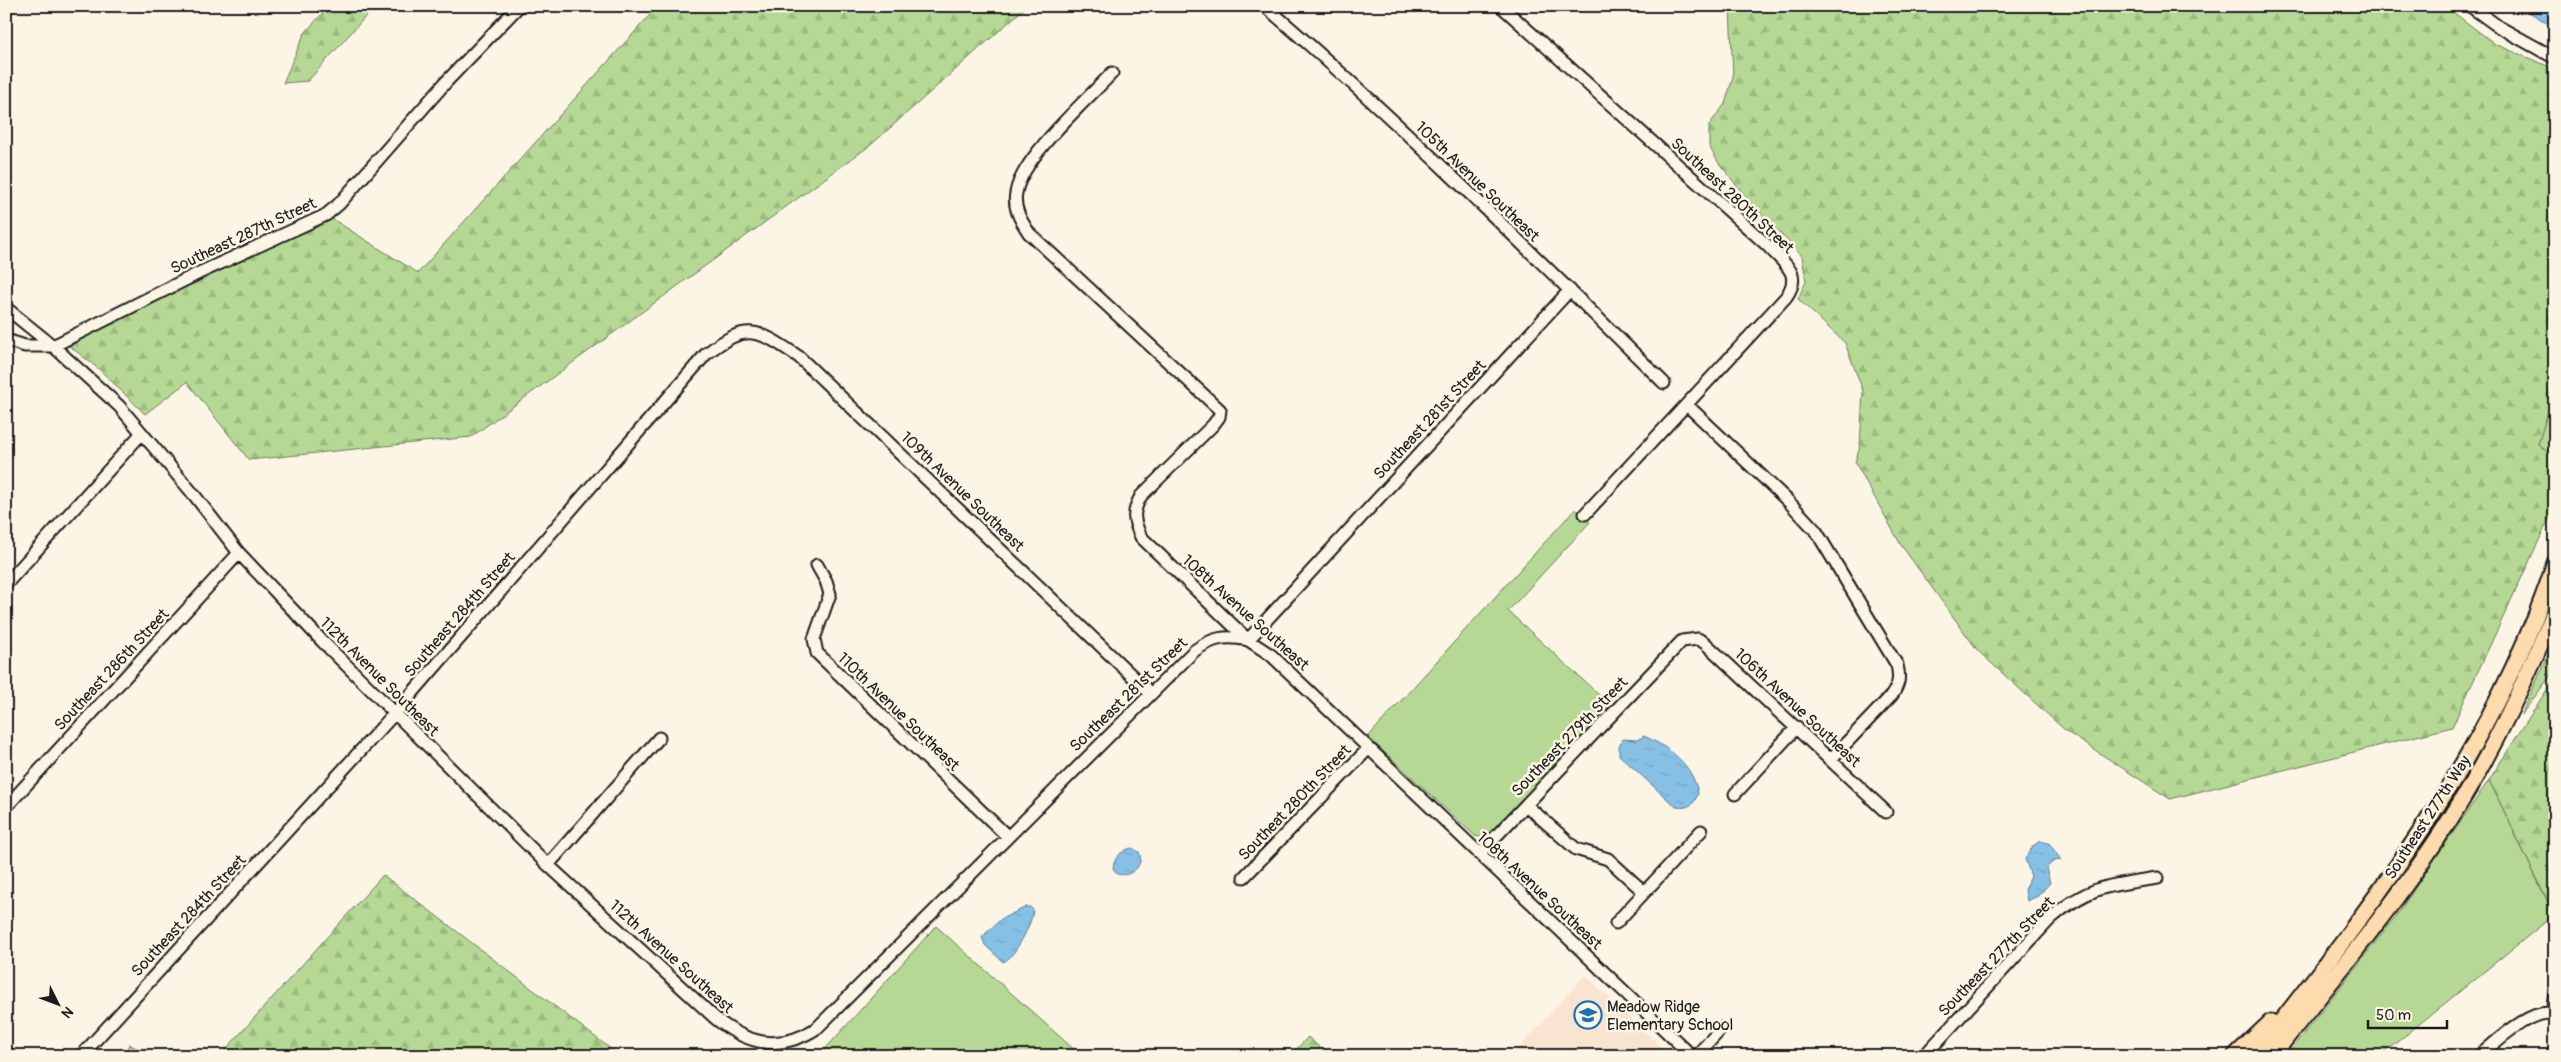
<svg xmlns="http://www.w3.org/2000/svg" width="2561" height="1062" font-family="Pangolin,sans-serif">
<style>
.built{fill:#f8e4d1}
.green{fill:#b5d994;stroke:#687a58}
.forest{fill:url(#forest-firs);stroke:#687a58}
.water{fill:url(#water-ripples);stroke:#5c7e95}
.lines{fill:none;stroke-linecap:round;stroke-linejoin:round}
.minor-casing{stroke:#1c1c1c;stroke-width:15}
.major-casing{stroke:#1c1c1c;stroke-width:19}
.minor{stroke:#fcf5e5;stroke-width:11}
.major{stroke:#fedbac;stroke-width:15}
.labels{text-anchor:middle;stroke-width:5;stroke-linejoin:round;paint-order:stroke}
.street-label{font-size:16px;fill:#1c1c1c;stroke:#fcf5e5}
.poi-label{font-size:16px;fill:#1c1c1c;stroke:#fcf5e5;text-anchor:start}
</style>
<defs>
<pattern id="forest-firs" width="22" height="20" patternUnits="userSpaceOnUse" patternTransform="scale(1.25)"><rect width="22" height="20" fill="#b5d994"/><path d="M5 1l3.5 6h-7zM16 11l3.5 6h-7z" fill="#9bba7f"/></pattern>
<pattern id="water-ripples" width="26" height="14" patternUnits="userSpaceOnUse" patternTransform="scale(1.25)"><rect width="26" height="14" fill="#86c0e5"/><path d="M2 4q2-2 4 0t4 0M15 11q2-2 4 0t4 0" fill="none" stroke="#73a4c4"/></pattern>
</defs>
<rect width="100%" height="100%" fill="#fcf5e5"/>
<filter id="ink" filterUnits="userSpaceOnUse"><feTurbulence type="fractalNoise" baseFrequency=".02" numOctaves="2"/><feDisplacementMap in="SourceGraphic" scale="10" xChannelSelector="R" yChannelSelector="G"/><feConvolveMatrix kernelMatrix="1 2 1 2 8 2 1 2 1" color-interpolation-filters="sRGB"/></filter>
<g filter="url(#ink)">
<path class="built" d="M1585 975 1671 1056H1512Z"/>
<path class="green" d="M2555 390V459L2538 444Z
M1575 509 1590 522 1508 611 1611 706 1492 835 1484 838 1475 836 1368 737Z
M2555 640V670L2521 715Z
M2489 780 2554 915 2380 1056H2286L2396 916Z
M936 926 1077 1052 1090 1056H819Z"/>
<path class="forest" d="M329 6H375L308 81 283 83 304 34Z
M658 6H1027L872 144 471 437 249 460 187 382 145 414 100 370 63 341 326 215 418 273Z
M1730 6H2445L2495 44 2555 69V390L2538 444 2555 459V506L2452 727 2170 799 2067 732 1978 651 1901 545 1855 462 1860 447 1863 391 1845 343 1798 299 1806 281 1802 256 1749 201 1718 162 1709 146V125L1725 104 1733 77Z
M2555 677V916L2489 780Z
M383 875 620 1056H220Z
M1308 1037 1329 1056H1290Z
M129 1044 151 1056H124Z"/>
<path class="water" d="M2519 6H2555V28Z
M1644 736C1669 747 1693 765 1698 793 1695 805 1688 809 1676 807L1619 755V746L1623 739 1637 740Z
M2040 841 2049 843 2061 860 2054 861 2046 868 2050 883 2038 896 2027 901 2025 890 2031 876 2025 859 2033 846Z
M1132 848 1139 852C1145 865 1131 878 1117 874L1113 869C1113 859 1121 850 1132 848Z
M1026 907H1030L1033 910C1033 922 1014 959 1003 962L985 945 982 937 1001 919Z"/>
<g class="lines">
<g class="minor-casing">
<path id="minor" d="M1265 6C1404 126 1534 255 1664 383
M1501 6 1768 246C1784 264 1803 273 1786 297L1585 514
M2470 6 2499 27 2555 58
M1112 73C1086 101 1021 158 1016 193 1013 208 1021 221 1029 233L1220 410 1219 417 1213 425 1141 496C1132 512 1133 520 1141 537L1248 640 1271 655 1692 1056
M6 308 53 346 119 406 195 496 239 553 323 642 548 865 715 1018C748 1045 780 1052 817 1028L1194 651C1212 638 1225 635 1248 640
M6 340 25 346H53L199 273 326 215 339 204 446 82 519 6
M1687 405 1788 501 1816 531 1897 665C1900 678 1899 684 1892 695L1831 759
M817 565 826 581 830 594 814 639 817 653 1007 836
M6 584 142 433
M1248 640 1570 290
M1735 794 1797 727
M1526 805 1576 849 1608 859 1644 892
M6 807 239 553
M1479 854 1682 641 1698 639 1705 643 1886 812
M548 865 659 738
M1244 877 1368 749
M1616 923 1701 831
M2552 1013 2555 993
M81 1056 395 713 706 354C747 322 758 329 799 357L1150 693
M1696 1056 1722 1028
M1924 1056 2051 918C2088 886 2110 885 2158 878
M2479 1056C2495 1043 2533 1005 2555 1015"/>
</g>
<g class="major-casing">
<path id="major" d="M2235 1056 2271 1022
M2254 1056C2374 904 2494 749 2555 563
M2272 1056C2340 969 2414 883 2469 788 2502 731 2530 671 2555 610"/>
</g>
<use href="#minor" class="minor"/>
<use href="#major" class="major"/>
</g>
</g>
<defs>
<g id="school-ring" transform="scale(1.4375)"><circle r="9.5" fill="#fcf5e5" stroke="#1f6fb2" stroke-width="1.5"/><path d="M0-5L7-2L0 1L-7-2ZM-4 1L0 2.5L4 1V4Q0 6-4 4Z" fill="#1f6fb2"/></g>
</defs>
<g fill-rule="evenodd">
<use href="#school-ring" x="1588" y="1015"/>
</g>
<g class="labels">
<g class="street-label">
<text transform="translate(1478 181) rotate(44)" y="6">105th Avenue Southeast</text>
<text transform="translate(1733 195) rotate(43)" y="6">Southeast 280th Street</text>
<text transform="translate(243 235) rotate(-25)" y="6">Southeast 287th Street</text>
<text transform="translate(1429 419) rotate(-47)" y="6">Southeast 281st Street</text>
<text transform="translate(963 491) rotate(44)" y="6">109th Avenue Southeast</text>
<text transform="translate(1246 612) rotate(42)" y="6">108th Avenue Southeast</text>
<text transform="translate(459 614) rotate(-49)" y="6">Southeast 284th Street</text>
<text transform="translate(111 669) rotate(-47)" y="6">Southeast 286th Street</text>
<text transform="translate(380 676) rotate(45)" y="6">112th Avenue Southeast</text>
<text transform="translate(1128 694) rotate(-44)" y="6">Southeast 281st Street</text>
<text transform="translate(1798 707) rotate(43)" y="6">106th Avenue Southeast</text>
<text transform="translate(899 711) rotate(44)" y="6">110th Avenue Southeast</text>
<text transform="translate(1569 736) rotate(-46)" y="6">Southeast 279th Street</text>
<text transform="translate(1294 802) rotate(-46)" y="6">Southeat 280th Street</text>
<text transform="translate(2427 817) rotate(-57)" y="6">Southeast 277th Way</text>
<text transform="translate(1540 890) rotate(43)" y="6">108th Avenue Southeast</text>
<text transform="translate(188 915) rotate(-47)" y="6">Southeast 284th Street</text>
<text transform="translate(672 956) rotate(42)" y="6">112th Avenue Southeast</text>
<text transform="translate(1996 956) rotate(-46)" y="6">Southeast 277th Street</text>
</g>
<g class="poi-label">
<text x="1607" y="1012">Meadow Ridge<tspan x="1607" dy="18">Elementary School</tspan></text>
</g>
</g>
<rect width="2561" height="1062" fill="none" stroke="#fcf5e5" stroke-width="25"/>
<rect x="12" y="12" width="2536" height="1037" fill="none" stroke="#1c1c1c" stroke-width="2" filter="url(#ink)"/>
<g transform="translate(58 1004) rotate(132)" stroke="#fcf5e5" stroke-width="4" paint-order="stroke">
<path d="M0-4L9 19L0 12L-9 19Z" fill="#1c1c1c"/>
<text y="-8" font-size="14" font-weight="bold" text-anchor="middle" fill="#1c1c1c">N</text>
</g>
<path d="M2368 1020v8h79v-8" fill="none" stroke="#1c1c1c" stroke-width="2.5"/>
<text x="2376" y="1020" font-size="15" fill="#1c1c1c" stroke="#fcf5e5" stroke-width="4" paint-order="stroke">50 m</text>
</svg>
